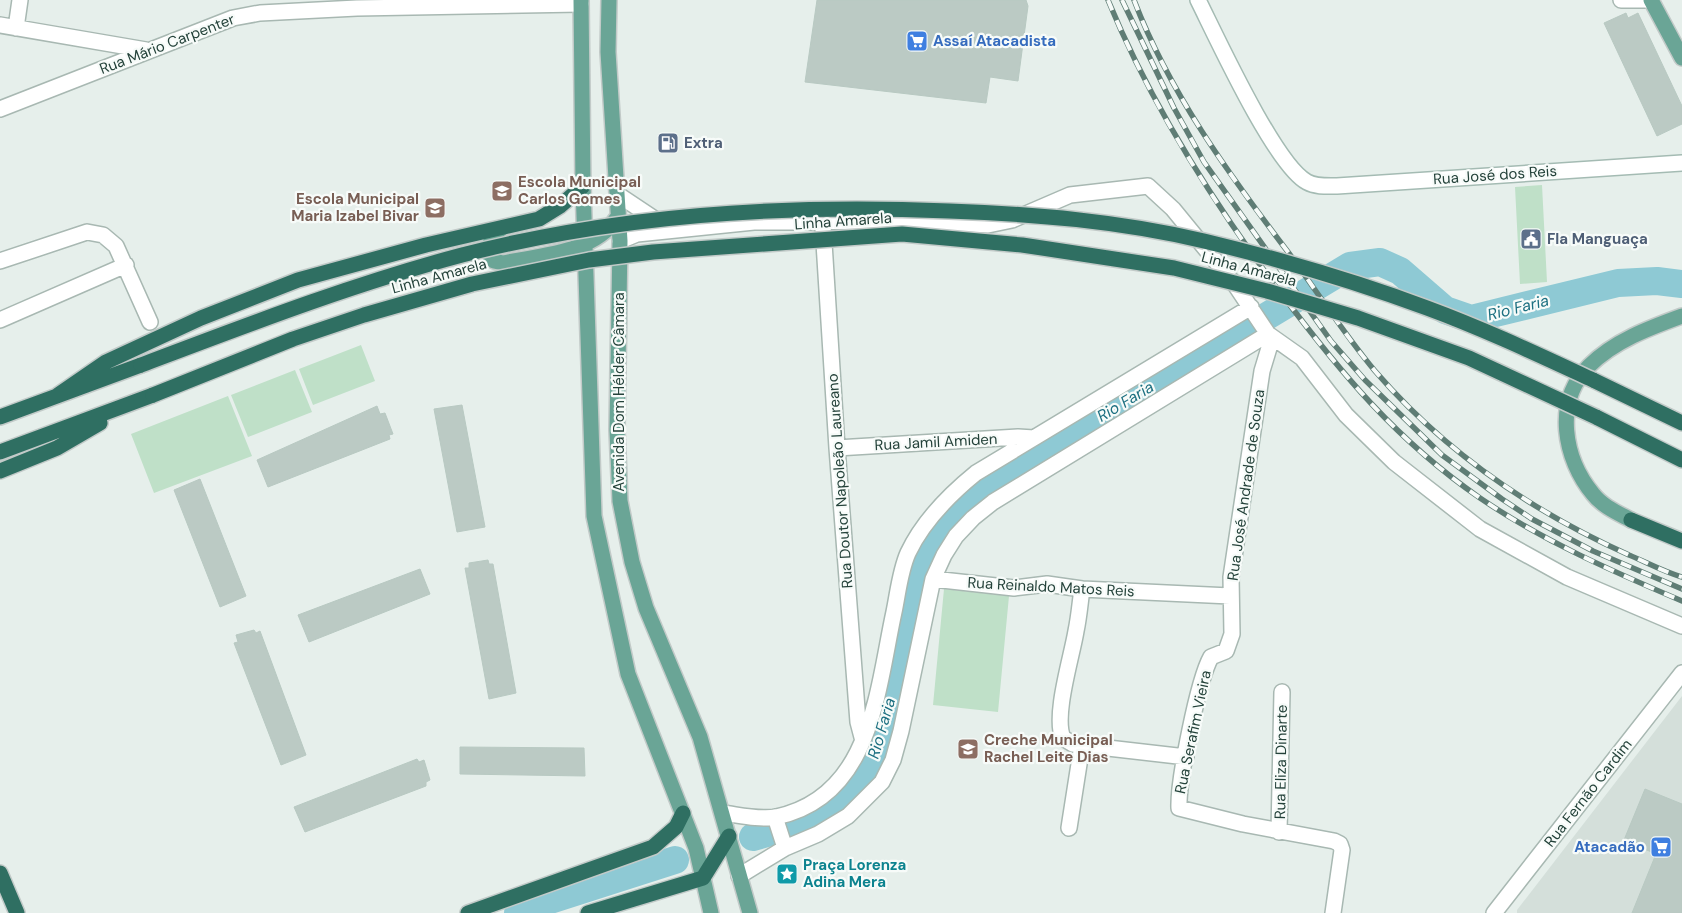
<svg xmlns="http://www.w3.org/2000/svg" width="1682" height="913" font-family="'DM Sans',sans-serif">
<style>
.built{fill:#d4dfda}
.green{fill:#bfe0c8}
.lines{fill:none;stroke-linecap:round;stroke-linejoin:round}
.river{stroke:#8ec9d4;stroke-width:28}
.building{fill:#bbcac4;stroke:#b8c9c2}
.street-casing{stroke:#a8b8b2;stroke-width:18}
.secondary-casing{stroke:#a4bbb3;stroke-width:18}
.primary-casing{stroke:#c2cac8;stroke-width:18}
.highway-casing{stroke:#c2cac8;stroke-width:18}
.street{stroke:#fff;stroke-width:15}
.secondary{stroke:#fff;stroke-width:15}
.primary{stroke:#6aa596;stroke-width:15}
.highway{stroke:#2f6f62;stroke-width:15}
.rail-casing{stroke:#5f7d75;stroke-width:5.5}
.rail{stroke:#f7fbf9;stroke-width:4;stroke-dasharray:11;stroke-linecap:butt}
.highway-bridge-casing{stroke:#c2cac8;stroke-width:18;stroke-linecap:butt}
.highway-bridge{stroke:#2f6f62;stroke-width:15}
.labels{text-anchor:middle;stroke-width:4.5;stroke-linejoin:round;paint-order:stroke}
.shop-label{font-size:15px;font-weight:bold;fill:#366cbe;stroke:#f7fbf9;text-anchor:start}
.street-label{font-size:15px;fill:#24423a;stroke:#f7fbf9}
.service-label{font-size:15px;font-weight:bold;fill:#4e5e75;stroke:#f7fbf9;text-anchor:start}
.education-label{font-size:15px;font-weight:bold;fill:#785e54;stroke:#f7fbf9;text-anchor:start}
.culture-label{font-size:15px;font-weight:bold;fill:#0d838f;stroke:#f7fbf9;text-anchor:start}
.water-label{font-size:16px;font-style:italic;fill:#1c6f80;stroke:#f7fbf9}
</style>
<rect width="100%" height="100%" fill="#e6efeb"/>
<path class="built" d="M1682 696V913H1517V910Z"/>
<path class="green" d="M1542 185 1547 282 1520 284 1515 187Z
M361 345 375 381 313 405 299 369Z
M295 370 312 412 248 437 231 395Z
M228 396 252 456 154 493 131 434Z
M944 589 1009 596 998 712 933 705Z"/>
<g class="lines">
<path class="river" d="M753 837 816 819 844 799 865 776 878 747 920 569 937 535 961 504 990 483 1350 266 1380 262 1400 271 1445 310 1471 319 1618 283 1657 281 1682 284
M518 913 550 900 675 860"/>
</g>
<path class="building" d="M817 0H1026L1028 6 1018 81 990 77 986 103 805 82Z
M1626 13 1628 18 1638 13 1682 106V124L1657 136 1604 23Z
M462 405 485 527 457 532 434 409Z
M377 406 380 414 385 413 393 434 389 435 390 439 268 487 257 460Z
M200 479 246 596 220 607 174 490Z
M488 560 489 564H493L516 693 489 699 465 568H469V563Z
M420 569 430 594 309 642 298 615Z
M254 630 256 633 260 631 306 755 281 765 234 643 238 642 236 635Z
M460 747 584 748 585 776 460 774Z
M417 759 419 762 424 760 430 780 426 782V786L305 832 294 807Z
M1645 789 1682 804V913H1632L1656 854 1624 840Z"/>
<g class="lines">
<g class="street-casing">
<path id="street" d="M1621 0H1647
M0 25 146 50
M16 28 20 0
M0 109 233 18 260 13 357 8 581 4
M617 194 662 224
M823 227 837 448 858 722 863 741
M620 241 637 234 754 222 896 221 988 225 1012 220 1070 195 1148 186 1173 209 1236 286 1268 334 1302 358 1346 415 1394 462 1480 529 1567 577 1682 626
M0 261 87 232 103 235 116 246 150 322
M0 320 126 265
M1272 338 1262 371 1231 577 1232 634 1226 651 1211 657C1198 680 1178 781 1179 808L1243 824 1334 841 1340 844 1342 850 1333 913
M837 448 1018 437 1034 438
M933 579 1014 588 1047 584 1082 589 1230 596
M1082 589C1080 603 1079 617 1076 631 1072 656 1053 716 1063 738L1073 744 1186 757
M723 813C739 815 759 820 776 817 872 797 877 690 894 612 898 593 900 571 908 553 923 521 949 495 976 473L1251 307
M775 817 785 848
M1069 828 1082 745
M1279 832 1282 692
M739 876 785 848 818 834 848 816 882 782 893 760 901 731 933 579 944 555 956 536 973 518 993 502 1268 334
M1494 913 1682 673"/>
</g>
<g class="secondary-casing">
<path id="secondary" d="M1198 0C1217 38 1275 165 1307 182 1316 187 1328 186 1337 186L1682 163"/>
</g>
<g class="primary-casing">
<path id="primary" d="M581 0 583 186 594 516 628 674 696 848 711 913
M609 0 608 52 620 241 617 430 620 501 632 562 646 608 700 737 750 913
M1651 0 1682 58
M502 228 492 236 488 254 494 261 503 263C540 255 594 253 616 219
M1631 520C1618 513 1602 506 1593 494 1564 459 1553 402 1589 366 1614 341 1649 328 1682 316"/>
</g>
<g class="highway-casing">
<path id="highway" d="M1593 380 1682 423
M58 395 106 362 201 318 298 280 426 245 539 219 560 206 583 186
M0 417 141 365
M1596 417 1682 460
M0 452 153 395
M0 471 57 448 100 423
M1631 520 1682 541
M0 873 17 913
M468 913 653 847 676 827 683 813
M588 913 703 878 729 836"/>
</g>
<use href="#street" class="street"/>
<use href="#secondary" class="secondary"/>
<use href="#primary" class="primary"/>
<use href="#highway" class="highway"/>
<g class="rail-casing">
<path id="rail" d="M1108 0C1151 105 1212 201 1280 292 1340 372 1396 440 1480 498 1543 541 1612 571 1682 601
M1122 0 1174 108 1204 162 1331 341 1365 380 1442 455 1502 499 1532 519 1593 551 1682 589
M1134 0C1169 92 1228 173 1288 252 1317 291 1343 333 1375 371 1444 451 1533 512 1629 555 1646 562 1664 572 1682 577"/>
</g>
<use href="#rail" class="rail"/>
<g class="highway-bridge-casing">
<path id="highway-bridge" d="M141 365C247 325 353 284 462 255 621 214 786 204 949 211 1034 214 1120 221 1204 241 1279 259 1355 281 1427 308 1484 329 1539 355 1593 380
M153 395 293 339 364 315 472 284 589 260 653 252 902 234 1022 245 1174 268 1267 291 1358 318 1469 358 1596 417"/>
</g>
<use href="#highway-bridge" class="highway-bridge"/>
</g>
<defs>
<g id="supermarket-square" transform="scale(1.125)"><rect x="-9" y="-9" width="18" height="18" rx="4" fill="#3f7fe0" stroke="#f7fbf9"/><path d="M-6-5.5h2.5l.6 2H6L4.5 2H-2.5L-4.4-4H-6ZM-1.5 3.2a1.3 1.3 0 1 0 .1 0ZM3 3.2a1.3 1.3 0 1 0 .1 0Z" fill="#fff"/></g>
<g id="fuel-square" transform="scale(1.125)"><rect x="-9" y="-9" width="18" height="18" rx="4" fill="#5c6f8a" stroke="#f7fbf9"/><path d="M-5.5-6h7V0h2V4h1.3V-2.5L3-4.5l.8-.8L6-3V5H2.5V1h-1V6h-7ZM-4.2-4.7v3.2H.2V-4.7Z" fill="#fff"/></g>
<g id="school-square" transform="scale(1.125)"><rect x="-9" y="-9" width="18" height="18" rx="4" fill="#8d6e63" stroke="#f7fbf9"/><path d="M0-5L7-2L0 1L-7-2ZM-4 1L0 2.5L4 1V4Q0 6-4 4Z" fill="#fff"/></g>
<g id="civic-square" transform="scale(1.125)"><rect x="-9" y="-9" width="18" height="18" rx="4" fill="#5c6f8a" stroke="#f7fbf9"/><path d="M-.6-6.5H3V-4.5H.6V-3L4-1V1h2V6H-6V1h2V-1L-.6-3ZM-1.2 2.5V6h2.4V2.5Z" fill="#fff"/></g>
<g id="sight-square" transform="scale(1.125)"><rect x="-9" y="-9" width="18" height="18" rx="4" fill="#0f9aa8" stroke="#f7fbf9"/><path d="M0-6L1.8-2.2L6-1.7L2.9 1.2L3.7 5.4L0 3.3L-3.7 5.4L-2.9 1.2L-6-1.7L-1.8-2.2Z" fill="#fff"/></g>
</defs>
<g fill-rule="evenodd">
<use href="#supermarket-square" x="917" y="41"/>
<use href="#fuel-square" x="668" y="143"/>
<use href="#school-square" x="502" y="191"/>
<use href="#school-square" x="435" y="208"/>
<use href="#civic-square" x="1531" y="239"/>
<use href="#school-square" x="968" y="749"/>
<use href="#supermarket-square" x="1661" y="847"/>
<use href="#sight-square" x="787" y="874"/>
</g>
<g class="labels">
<g class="shop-label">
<text x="933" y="46">Assaí Atacadista</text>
<text x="1645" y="852" text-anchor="end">Atacadão</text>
</g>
<g class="street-label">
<text transform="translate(167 44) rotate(-21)" y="5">Rua Mário Carpenter</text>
<text transform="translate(1495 175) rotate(-4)" y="5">Rua José dos Reis</text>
<text transform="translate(843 221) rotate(-4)" y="5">Linha Amarela</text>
<text transform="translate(1249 269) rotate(15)" y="5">Linha Amarela</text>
<text transform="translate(439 276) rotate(-15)" y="5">Linha Amarela</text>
<text transform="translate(619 392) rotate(-90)" y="5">Avenida Dom Hélder Câmara</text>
<text transform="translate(936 442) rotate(-3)" y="5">Rua Jamil Amiden</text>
<text transform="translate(840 481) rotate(-94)" y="5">Rua Doutor Napoleão Laureano</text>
<text transform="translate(1246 485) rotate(-82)" y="5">Rua José Andrade de Souza</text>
<text transform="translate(1051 587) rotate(3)" y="5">Rua Reinaldo Matos Reis</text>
<text transform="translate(1193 732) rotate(-78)" y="5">Rua Serafim Vieira</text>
<text transform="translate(1281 762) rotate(-89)" y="5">Rua Eliza Dinarte</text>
<text transform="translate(1588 793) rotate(-52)" y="5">Rua Fernão Cardim</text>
</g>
<g class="service-label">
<text x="684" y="148">Extra</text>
<text x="1547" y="244">Fla Manguaça</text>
</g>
<g class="education-label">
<text x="518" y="187">Escola Municipal<tspan x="518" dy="17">Carlos Gomes</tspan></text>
<text x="419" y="204" text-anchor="end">Escola Municipal<tspan x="419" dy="17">Maria Izabel Bivar</tspan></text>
<text x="984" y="745">Creche Municipal<tspan x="984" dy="17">Rachel Leite Dias</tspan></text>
</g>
<g class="culture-label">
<text x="803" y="870">Praça Lorenza<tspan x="803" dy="17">Adina Mera</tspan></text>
</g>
<g class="water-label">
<text transform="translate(1518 307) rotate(-14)" y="6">Rio Faria</text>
<text transform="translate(1125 401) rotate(-31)" y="6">Rio Faria</text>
<text transform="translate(881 728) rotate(-74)" y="6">Rio Faria</text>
</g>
</g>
</svg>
